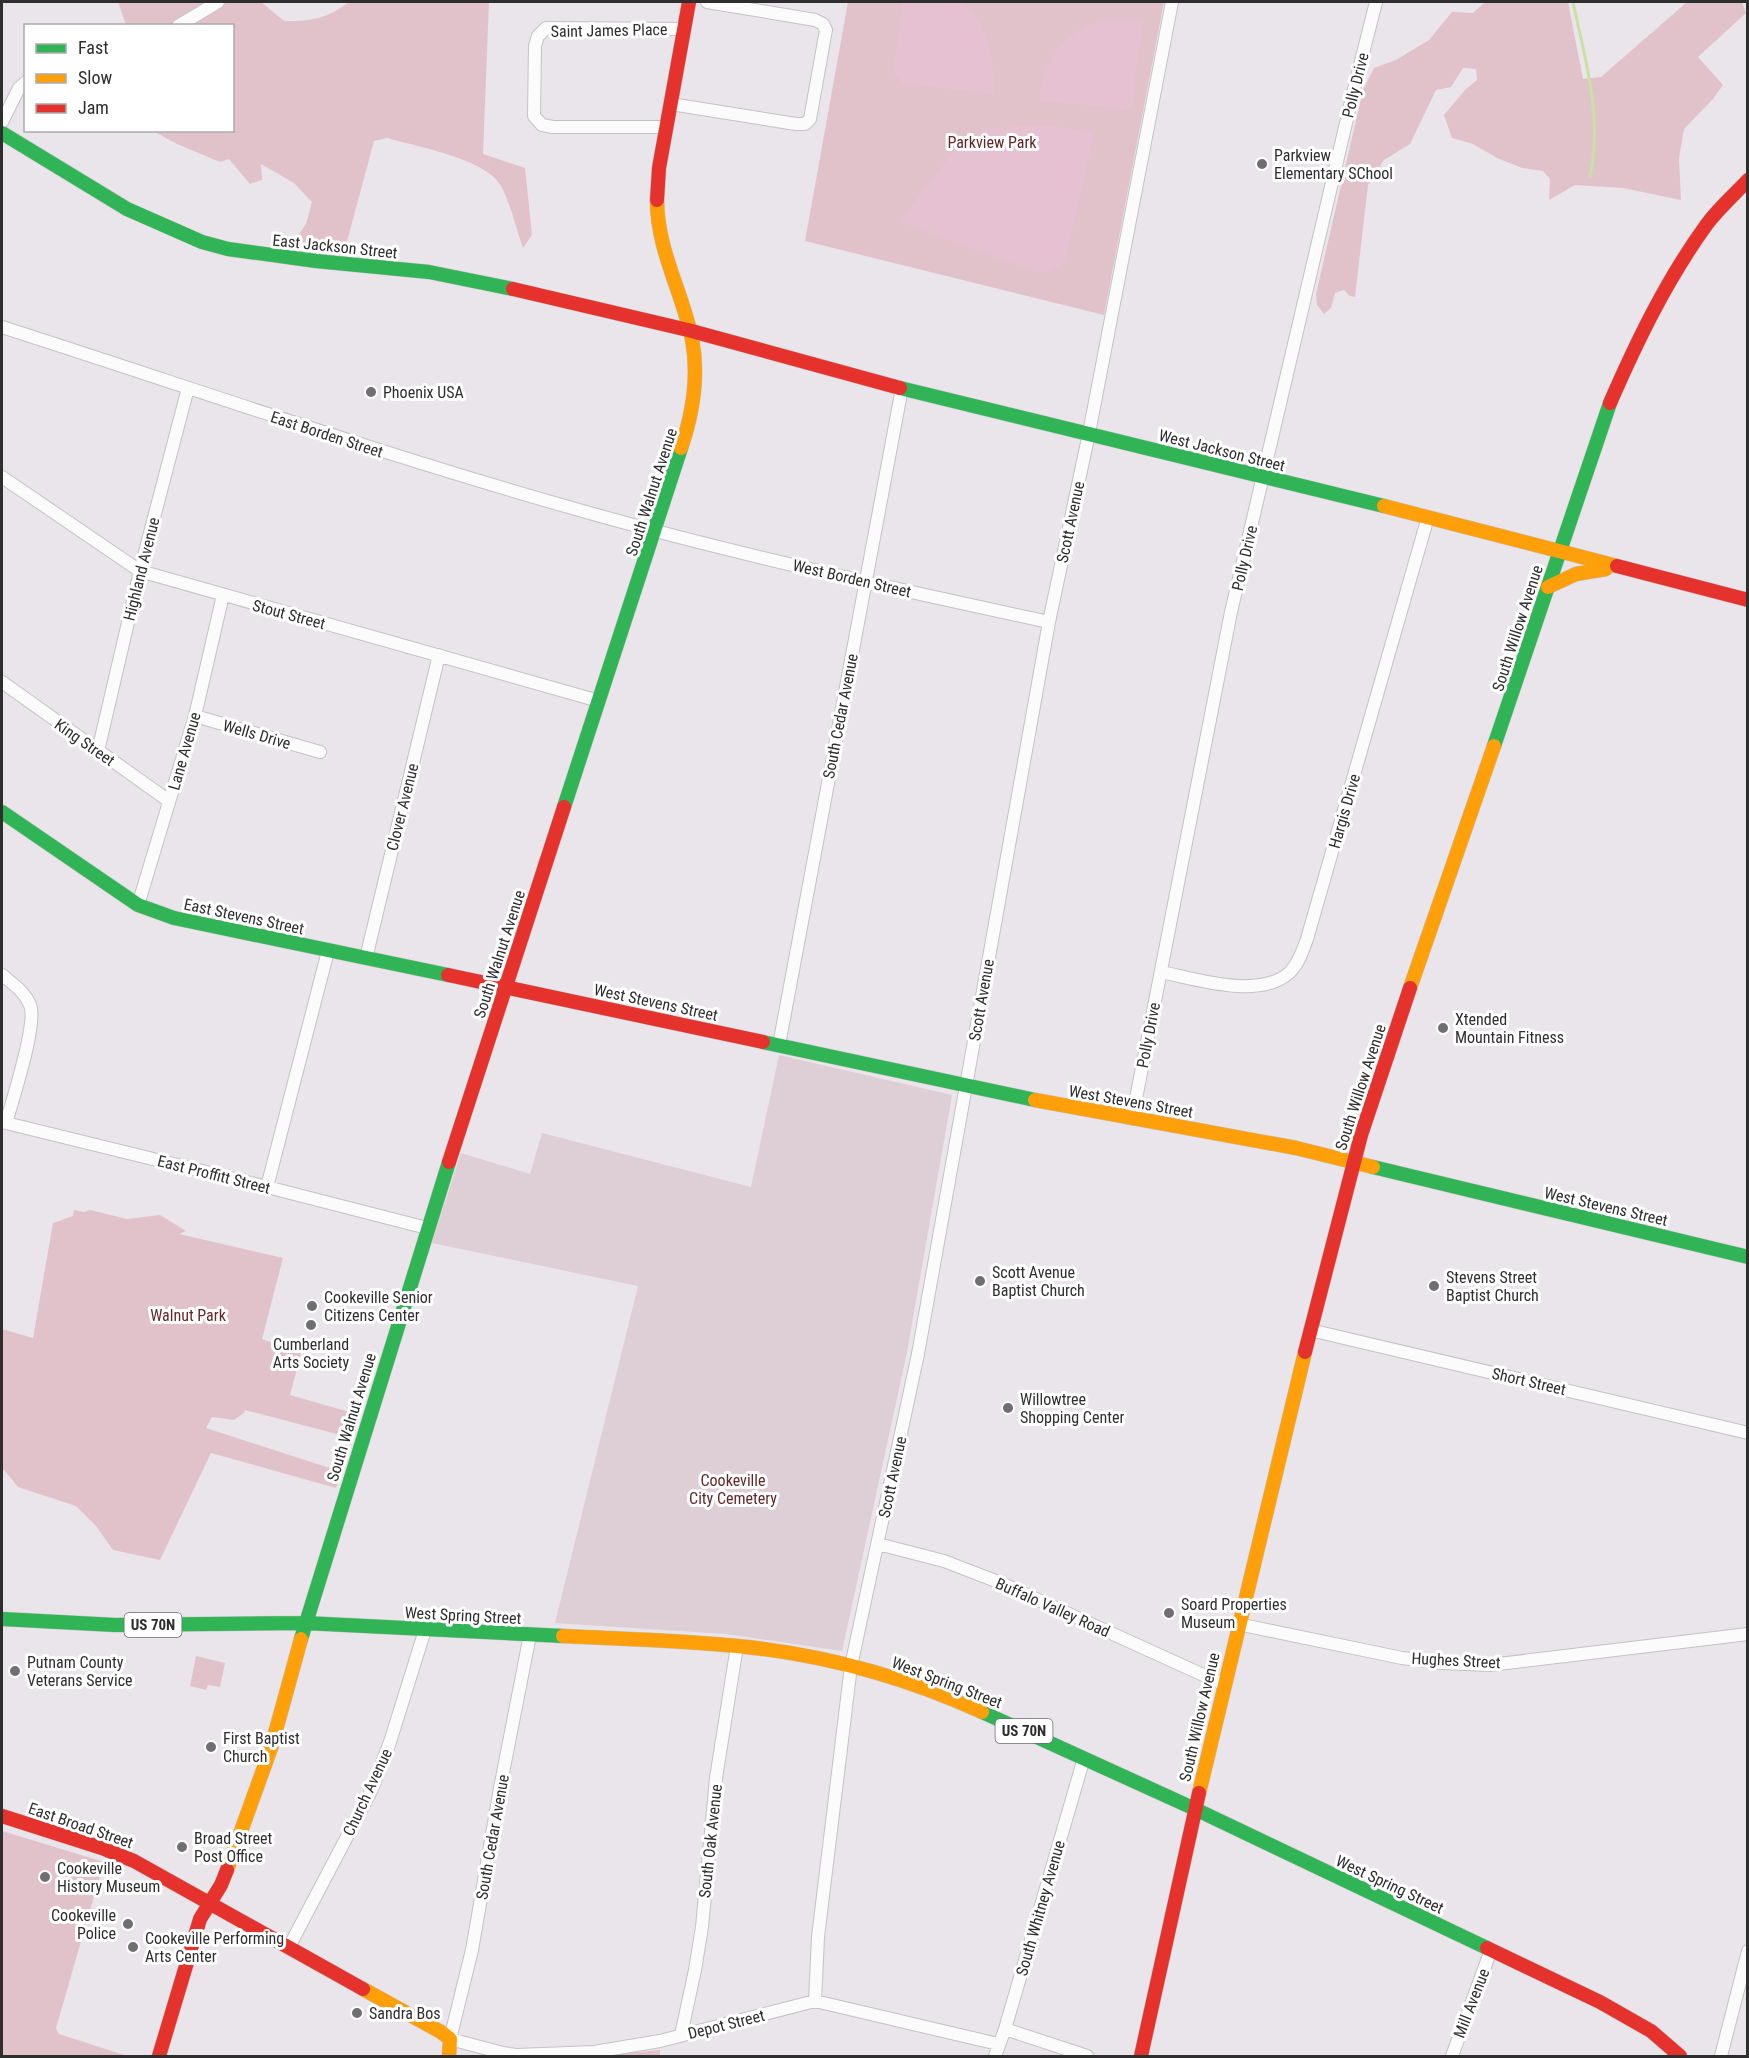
<svg xmlns="http://www.w3.org/2000/svg" width="1749" height="2058" font-family="'Roboto Condensed',sans-serif">
<style>
.green{fill:#e2c2ca}
.cemetery{fill:#deced5}
.pitch{fill:#e5c1d2}
.lines{fill:none;stroke-linecap:round;stroke-linejoin:round}
.stream{stroke:#c7e2a2;stroke-width:3}
.street-casing{stroke:#c3c3c3;stroke-width:14}
.fast-casing{stroke:#c3c3c3;stroke-width:15}
.slow-casing{stroke:#c3c3c3;stroke-width:15}
.jam-casing{stroke:#c3c3c3;stroke-width:15}
.street{stroke:#fcfbfc;stroke-width:12}
.fast{stroke:#30b455;stroke-width:14}
.slow{stroke:#ff9f0a;stroke-width:14}
.jam{stroke:#e5322d;stroke-width:14}
.poi-dot{fill:#6f6e70;stroke:#fff;stroke-width:2}
.labels{text-anchor:middle;stroke-width:6;stroke-linejoin:round;paint-order:stroke}
.shield{fill:#fff;stroke:#6d6d6d;stroke-width:1.5}
.shield-label{font-size:15px;font-weight:bold;fill:#2e2e2e}
.street-label{font-size:16px;fill:#2e2e2e;stroke:#fff}
.park-label{font-size:16px;fill:#642528;stroke:#fff}
.poi-label{font-size:16px;fill:#2e2e2e;stroke:#fff;text-anchor:start}
</style>
<rect width="100%" height="100%" fill="#e9e5ea"/>
<path class="green" d="M118 2H261L284 21C313 21 326 19 349 2H489L483 154 525 168 532 235 523 248C516 228 511 205 501 186 485 158 417 147 387 138L374 141 345 249 292 244 306 224 312 202 294 183 261 164 262 180 250 184 229 159 220 162 177 144 153 131 232 130V26L126 25Z
M848 2H1164L1104 315 805 241Z
M1485 2H1568L1583 79 1601 77 1687 2H1742L1746 13 1698 57 1723 85 1713 99 1684 129 1679 158 1681 200 1623 188 1575 185 1549 200 1550 179 1543 171 1522 168 1497 158 1473 144 1452 138 1444 115 1465 90 1477 80 1476 69 1463 68 1451 87 1436 90 1410 144 1384 160 1368 185 1355 297 1350 296 1344 290 1335 293 1331 308 1324 314 1317 305 1316 294 1363 90 1374 68 1396 60 1429 40 1452 12 1473 13Z
M74 1210 84 1212 90 1210 127 1219 160 1215 186 1231 179 1234 283 1258 262 1339 301 1353 290 1395 360 1415 352 1438 245 1410 244 1413 234 1420 212 1417 206 1428 342 1472 336 1488 211 1453 160 1560 113 1550 96 1526 76 1506 18 1487 4 1470H2V1329L33 1338 53 1223 73 1216Z
M196 1656 225 1663 220 1687 208 1685 206 1690 190 1686Z
M2 1831 104 1862 56 2028 59 2034 127 2056H2Z
M660 2050V2056H594Z"/>
<path class="cemetery" d="M779 1055 952 1095 907 1352 842 1651 726 1634 555 1623 638 1286 432 1243 461 1153 530 1174 542 1133 751 1187Z"/>
<path class="pitch" d="M903 2H960C989 23 995 61 993 94L903 83 893 72Z
M1109 19H1126L1143 23 1134 81 1136 87 1132 105 1124 111 1100 106 1039 101C1046 56 1063 30 1109 19Z
M1045 125 1094 133 1065 260C1057 270 1050 273 1037 272L900 222C916 201 955 144 976 134 993 125 1026 127 1045 125Z"/>
<g class="lines">
<path class="stream" d="M1573 2C1585 59 1603 117 1590 176"/>
<g class="street-casing">
<path id="street" d="M178 26 218 2
M671 104 796 124H805L810 119 826 30 823 24 815 20 707 2
M2 122 19 88 26 82
M667 127H553L542 125 534 116 535 46 538 36 546 28 685 29
M2 327C189 387 375 452 565 506 724 552 887 587 1049 622
M2 477 140 571 599 701
M2 682 169 801
M195 716 320 752
M98 751 140 571 188 388
M138 905 195 716 223 595
M366 958 439 655
M1161 972C1196 979 1261 1000 1290 972 1299 963 1303 950 1307 939L1428 517
M2 975C13 984 25 992 30 1005 38 1023 12 1101 6 1123
M779 1045 902 388
M1132 1119 1231 612 1354 89 1376 2
M2 1122 267 1187 427 1228
M267 1187 328 951
M1310 1330 1748 1433
M878 1544 944 1561 1001 1583 1223 1684
M1238 1624 1402 1658 1442 1663 1490 1665 1748 1634
M530 1635 500 1788 472 1950 450 2039 503 2053 516 2055 594 2052 660 2041 815 2001 998 2044
M289 1947 372 1789 390 1742 425 1630
M815 2001 818 1937 851 1666 918 1354 1049 622 1089 433 1172 2
M1005 2029 1087 2056
M681 2035 695 1970 702 1927 716 1778 737 1646
M995 2056 1005 2029 1084 1758
M1452 2056 1491 1950
M1721 2056 1748 1951"/>
</g>
<g class="fast-casing">
<path id="fast" d="M2 133 127 209 202 242 228 249 316 261 429 272 513 289
M900 388 1384 506
M1494 746 1610 403
M564 807 681 448
M2 812 138 905 174 918 448 975
M763 1042 1035 1100
M1373 1167 1748 1257
M2 1619 115 1625 305 1623 563 1636
M301 1639 449 1162
M982 1712 1195 1809 1487 1948"/>
</g>
<g class="slow-casing">
<path id="slow" d="M657 200C657 250 682 291 692 339 699 376 693 413 681 448
M1384 506 1617 566
M1548 587 1576 574 1606 569
M1410 988 1494 746
M1035 1100 1296 1148 1373 1167
M563 1636C621 1639 679 1640 737 1646 821 1654 905 1677 982 1712
M1199 1793 1305 1352
M227 1870 271 1748 301 1639
M363 1989 441 2032 450 2039 449 2056"/>
</g>
<g class="jam-casing">
<path id="jam" d="M657 200 659 168 689 2
M513 289 688 330 900 388
M1610 403C1637 341 1667 279 1707 224 1719 208 1734 195 1748 180
M1617 566 1748 600
M448 975 763 1042
M449 1162 564 807
M1305 1352 1361 1135 1410 988
M2 1816 102 1848 134 1861 363 1989
M1487 1948 1600 2002 1651 2031 1680 2056
M159 2056 200 1919 221 1885 227 1870
M1141 2056 1199 1793"/>
</g>
<use href="#street" class="street"/>
<use href="#fast" class="fast"/>
<use href="#slow" class="slow"/>
<use href="#jam" class="jam"/>
</g>
<g class="poi-dot">
<circle cx="1262" cy="164" r="6"/>
<circle cx="371" cy="392" r="6"/>
<circle cx="1443" cy="1028" r="6"/>
<circle cx="980" cy="1281" r="6"/>
<circle cx="1434" cy="1286" r="6"/>
<circle cx="312" cy="1306" r="6"/>
<circle cx="311" cy="1325" r="6"/>
<circle cx="1008" cy="1408" r="6"/>
<circle cx="1169" cy="1613" r="6"/>
<circle cx="15" cy="1671" r="6"/>
<circle cx="211" cy="1747" r="6"/>
<circle cx="182" cy="1847" r="6"/>
<circle cx="45" cy="1877" r="6"/>
<circle cx="128" cy="1924" r="6"/>
<circle cx="133" cy="1947" r="6"/>
<circle cx="357" cy="2013" r="6"/>
</g>
<g class="labels">
<g class="shield">
<rect x="124.5" y="1613" width="57" height="24" rx="4.5"/>
<rect x="995.5" y="1719" width="57" height="24" rx="4.5"/>
</g>
<g class="shield-label">
<text x="153" y="1630">US 70N</text>
<text x="1024" y="1736">US 70N</text>
</g>
<g class="street-label">
<text transform="translate(609 30) rotate(-1)" y="6">Saint James Place</text>
<text transform="translate(1355 85) rotate(-76)" y="6">Polly Drive</text>
<text transform="translate(335 246) rotate(6)" y="6">East Jackson Street</text>
<text transform="translate(327 434) rotate(18)" y="6">East Borden Street</text>
<text transform="translate(1222 450) rotate(14)" y="6">West Jackson Street</text>
<text transform="translate(651 492) rotate(-72)" y="6">South Walnut Avenue</text>
<text transform="translate(1070 522) rotate(-78)" y="6">Scott Avenue</text>
<text transform="translate(1244 558) rotate(-77)" y="6">Polly Drive</text>
<text transform="translate(141 569) rotate(-76)" y="6">Highland Avenue</text>
<text transform="translate(852 578) rotate(13)" y="6">West Borden Street</text>
<text transform="translate(289 614) rotate(15)" y="6">Stout Street</text>
<text transform="translate(1517 628) rotate(-72)" y="6">South Willow Avenue</text>
<text transform="translate(840 716) rotate(-79)" y="6">South Cedar Avenue</text>
<text transform="translate(257 734) rotate(16)" y="6">Wells Drive</text>
<text transform="translate(85 742) rotate(35)" y="6">King Street</text>
<text transform="translate(184 751) rotate(-74)" y="6">Lane Avenue</text>
<text transform="translate(402 807) rotate(-76)" y="6">Clover Avenue</text>
<text transform="translate(1344 811) rotate(-74)" y="6">Hargis Drive</text>
<text transform="translate(244 916) rotate(12)" y="6">East Stevens Street</text>
<text transform="translate(499 954) rotate(-72)" y="6">South Walnut Avenue</text>
<text transform="translate(981 1000) rotate(-80)" y="6">Scott Avenue</text>
<text transform="translate(656 1002) rotate(12)" y="6">West Stevens Street</text>
<text transform="translate(1148 1035) rotate(-79)" y="6">Polly Drive</text>
<text transform="translate(1360 1087) rotate(-72)" y="6">South Willow Avenue</text>
<text transform="translate(1131 1101) rotate(10)" y="6">West Stevens Street</text>
<text transform="translate(214 1174) rotate(14)" y="6">East Proffitt Street</text>
<text transform="translate(1606 1206) rotate(13)" y="6">West Stevens Street</text>
<text transform="translate(1529 1381) rotate(13)" y="6">Short Street</text>
<text transform="translate(351 1417) rotate(-73)" y="6">South Walnut Avenue</text>
<text transform="translate(892 1477) rotate(-78)" y="6">Scott Avenue</text>
<text transform="translate(1053 1607) rotate(24)" y="6">Buffalo Valley Road</text>
<text transform="translate(463 1615) rotate(3)" y="6">West Spring Street</text>
<text transform="translate(1456 1660) rotate(3)" y="6">Hughes Street</text>
<text transform="translate(947 1682) rotate(21)" y="6">West Spring Street</text>
<text transform="translate(1199 1717) rotate(-77)" y="6">South Willow Avenue</text>
<text transform="translate(367 1792) rotate(-65)" y="6">Church Avenue</text>
<text transform="translate(81 1825) rotate(19)" y="6">East Broad Street</text>
<text transform="translate(492 1837) rotate(-80)" y="6">South Cedar Avenue</text>
<text transform="translate(710 1841) rotate(-84)" y="6">South Oak Avenue</text>
<text transform="translate(1390 1884) rotate(25)" y="6">West Spring Street</text>
<text transform="translate(1040 1908) rotate(-74)" y="6">South Whitney Avenue</text>
<text transform="translate(1471 2003) rotate(-69)" y="6">Mill Avenue</text>
<text transform="translate(726 2024) rotate(-14)" y="6">Depot Street</text>
</g>
<g class="park-label">
<text x="992" y="148">Parkview Park</text>
<text x="188" y="1321">Walnut Park</text>
<text x="733" y="1486">Cookeville<tspan x="733" dy="18">City Cemetery</tspan></text>
</g>
<g class="poi-label">
<text x="1274" y="161">Parkview<tspan x="1274" dy="18">Elementary SChool</tspan></text>
<text x="383" y="398">Phoenix USA</text>
<text x="1455" y="1025">Xtended<tspan x="1455" dy="18">Mountain Fitness</tspan></text>
<text x="992" y="1278">Scott Avenue<tspan x="992" dy="18">Baptist Church</tspan></text>
<text x="1446" y="1283">Stevens Street<tspan x="1446" dy="18">Baptist Church</tspan></text>
<text x="324" y="1303">Cookeville Senior<tspan x="324" dy="18">Citizens Center</tspan></text>
<text x="311" y="1350" text-anchor="middle">Cumberland<tspan x="311" dy="18">Arts Society</tspan></text>
<text x="1020" y="1405">Willowtree<tspan x="1020" dy="18">Shopping Center</tspan></text>
<text x="1181" y="1610">Soard Properties<tspan x="1181" dy="18">Museum</tspan></text>
<text x="27" y="1668">Putnam County<tspan x="27" dy="18">Veterans Service</tspan></text>
<text x="223" y="1744">First Baptist<tspan x="223" dy="18">Church</tspan></text>
<text x="194" y="1844">Broad Street<tspan x="194" dy="18">Post Office</tspan></text>
<text x="57" y="1874">Cookeville<tspan x="57" dy="18">History Museum</tspan></text>
<text x="116" y="1921" text-anchor="end">Cookeville<tspan x="116" dy="18">Police</tspan></text>
<text x="145" y="1944">Cookeville Performing<tspan x="145" dy="18">Arts Center</tspan></text>
<text x="369" y="2019">Sandra Bos</text>
</g>
</g>
<rect width="1749" height="2058" fill="none" stroke="#2e2e2e" stroke-width="6"/>
<rect x="24" y="24" width="210" height="108" fill="#ffffff" stroke="#ababab" stroke-width="1.5"/>
<rect x="36" y="44" width="30" height="9" fill="#30b455" stroke="#ababab" stroke-width="1.5"/>
<text x="78" y="54" font-size="18" fill="#2e2e2e">Fast</text>
<rect x="36" y="74" width="30" height="9" fill="#ff9f0a" stroke="#ababab" stroke-width="1.5"/>
<text x="78" y="84" font-size="18" fill="#2e2e2e">Slow</text>
<rect x="36" y="104" width="30" height="9" fill="#e5322d" stroke="#ababab" stroke-width="1.5"/>
<text x="78" y="114" font-size="18" fill="#2e2e2e">Jam</text>
</svg>
